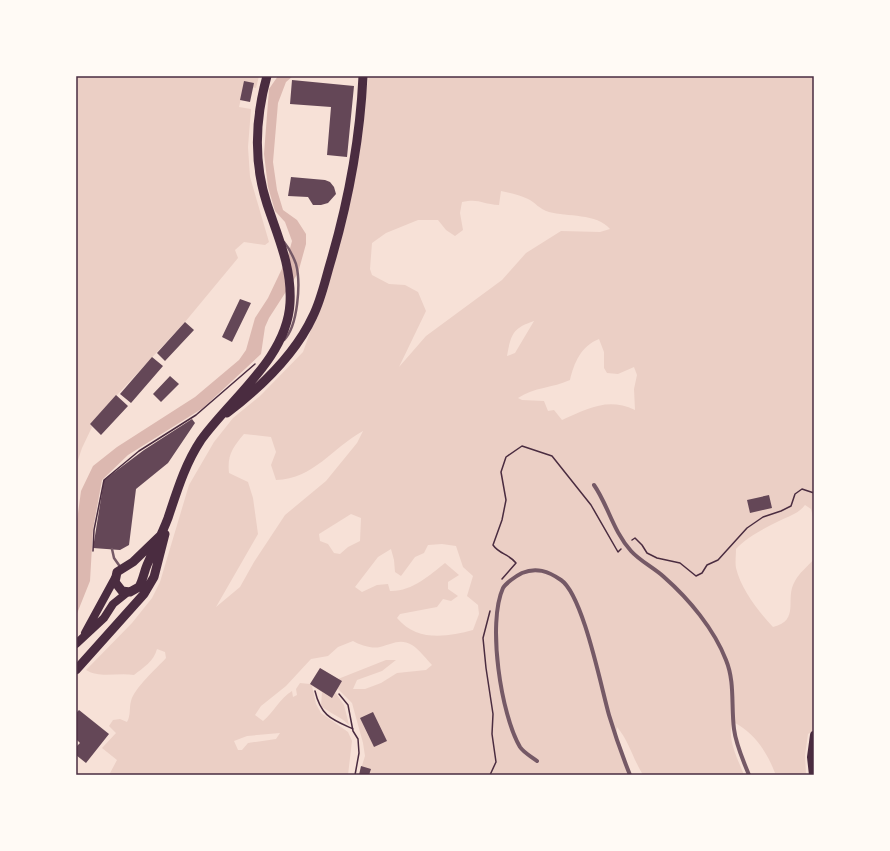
<svg xmlns="http://www.w3.org/2000/svg" width="890" height="851" font-family="Inter,sans-serif">
<style>
.green{fill:#ebcfc5;fill-rule:evenodd}
.water{fill:#dcb8b0}
.building{fill:#644757}
.lines{fill:none;stroke-linecap:round;stroke-linejoin:round}
.path{stroke:#4a2c40;stroke-width:1.5}
.service{stroke:#755966;stroke-width:2.5}
.minor{stroke:#755966;stroke-width:4}
.secondary{stroke:#4a2c40;stroke-width:8}
.trunk{stroke:#4a2c40;stroke-width:9}
.neatline{fill:none;stroke:#4a2c40;stroke-width:1.5}
</style>
<rect width="100%" height="100%" fill="#f7e1d7"/>
<path class="green" d="M76 76H259L256 88 244 86 239 107 251 109 248 147 250 177 269 242 265 245 244 242 235 250 238 258 185 322 90 424 92 427 82 448 76 466Z
M369 76H814V521L811 509 805 505C798 514 789 516 779 521 763 529 747 537 736 549 736 555 735 563 736 568 741 589 758 611 773 627 801 620 784 599 795 581 799 573 808 566 814 559V730L808 734 805 755 806 775 775 773C767 752 754 732 733 722 726 738 738 759 744 775H643C633 759 629 741 617 727L616 738 632 775H359L365 756 363 743 352 703 338 689 335 692 344 705 349 725C340 716 331 714 321 706L322 692 312 686 316 704 321 713 348 732 352 741 348 775H109L117 760 102 748 116 733 109 726 113 720 120 719 127 722C131 715 129 708 131 701 135 687 156 669 166 658L165 652 157 649C154 661 143 668 134 675 117 672 101 679 86 670L132 623 152 598 160 582 189 485 214 442 233 418 260 396 303 352 328 283ZM501 191C510 193 520 195 528 199 536 203 539 209 549 212 567 217 597 213 610 229L600 232 561 231 526 253 502 280 426 336 399 367 426 311 418 292 405 285 389 284 372 275 370 269 372 243 386 233 418 220H438L446 230 455 236 463 230 460 213 462 202C479 198 482 204 499 205ZM534 321 515 353 507 356C511 334 513 328 534 321ZM599 339 604 352V368L607 373 618 374 634 367 637 375 634 389 635 410C607 397 588 409 562 420L554 410 548 411 544 401 522 400 518 398C534 387 553 388 570 380 574 363 581 346 599 339ZM363 431 357 443 326 481 285 515 254 562 240 587 216 607 258 534 253 498 248 482 229 473C227 455 233 447 244 434L271 437 276 452 271 465 276 480C314 479 333 447 363 431ZM351 514 361 518 360 541 348 547 340 554 334 553 328 544 320 541 319 534ZM442 544 456 546 463 567 473 576 467 596 478 605 479 614 473 630C447 637 417 642 397 618L400 614 437 607 443 599 451 601 458 596 448 589V582L459 575 445 563C430 575 411 592 390 591L388 584 377 585 362 592 355 587 378 557 391 549 394 560 395 572 401 576 415 557 424 553 428 545ZM353 641C360 645 372 649 380 647 392 644 400 638 412 645 420 650 426 659 432 665L426 670 397 673 381 683 365 689H353L357 680 382 671 396 660H386L338 679 320 668 310 684 300 683 296 689 297 695 293 697 292 691C280 698 274 712 263 721L255 715 261 706 286 686 311 659 328 656 338 647ZM280 733 276 739 248 743 242 750H238L234 741 247 736Z"/>
<path class="water" d="M278 76H293L286 82 278 103 273 162 277 190 283 210 297 220 306 234V244L298 273 269 318 265 327 261 354 203 408 128 455 102 480 93 529 90 581 76 616V528L81 491 93 466 117 447 195 397 239 360 246 350 255 318 268 298 288 256 292 241 285 222 275 211 268 187 264 154 269 89Z"/>
<path class="building" d="M292 80 354 86 347 157 327 155 331 107 290 104Z
M244 81 254 83 250 102 240 100Z
M291 177 325 180 330 182 334 187 336 194 328 203 321 205H313L308 197 288 196Z
M240 299 251 303 232 342 222 337Z
M185 322 194 330 165 361 157 353Z
M152 357 163 366 131 403 120 394Z
M170 376 179 384 161 402 153 394Z
M116 395 128 406 101 435 90 424Z
M192 419 195 423 168 463 136 489 129 545 120 550 93 548 104 480 144 450Z
M769 495 772 508 750 513 747 500Z
M320 668 342 681 332 698 310 684Z
M79 710 109 734 86 763 76 755V747L80 743 76 739V713Z
M373 712 387 741 374 747 360 718Z
M361 766 371 769 369 775H359Z"/>
<g class="lines">
<path class="path" d="M632 540 635 538 642 545 647 553 657 558 680 563 696 576 702 573 707 565 718 560 747 528 763 517 781 511 791 506 795 494 802 489 814 493
M93 551 94 530 104 480 139 451 196 415 255 364
M502 579 516 563C509 554 499 554 493 545L502 520 506 500 501 472 506 457 522 446 552 456 591 505 618 552 621 549
M315 691C321 716 331 719 353 729
M339 694 348 705 353 731 358 739 359 753 355 775
M490 775 496 762 492 734 493 714 486 668 483 638 490 611"/>
<path class="service" d="M284 242C289 248 293 256 296 264 301 283 298 326 284 340
M112 549 114 558 121 568"/>
<path class="minor" d="M594 485C608 505 613 531 631 551 640 561 654 568 664 577 689 599 714 629 726 660 735 682 731 705 734 729 736 745 743 760 749 775
M537 761C532 757 524 753 520 747 501 715 487 623 503 588 506 583 516 576 522 573 536 567 548 571 561 580 583 595 601 687 609 715 615 735 622 755 630 775"/>
<path class="secondary" d="M85 633 115 578
M76 644 104 618 113 604 128 592
M813 775 811 757 814 735"/>
<path class="trunk" d="M227 413C261 387 295 355 313 316 321 300 325 281 330 264 348 203 360 140 363 76
M161 535 133 562 117 572 115 582 122 591 130 592 139 587C143 580 144 572 147 565 154 549 162 534 168 518 177 491 185 464 201 440 231 398 287 358 290 303 292 267 278 237 267 204 253 161 255 119 267 76
M76 670 144 594 154 577 165 534"/>
</g>
<rect width="890" height="851" fill="none" stroke="#fffaf5" stroke-width="154"/>
<rect x="77" y="77" width="736" height="697" class="neatline"/>
</svg>
